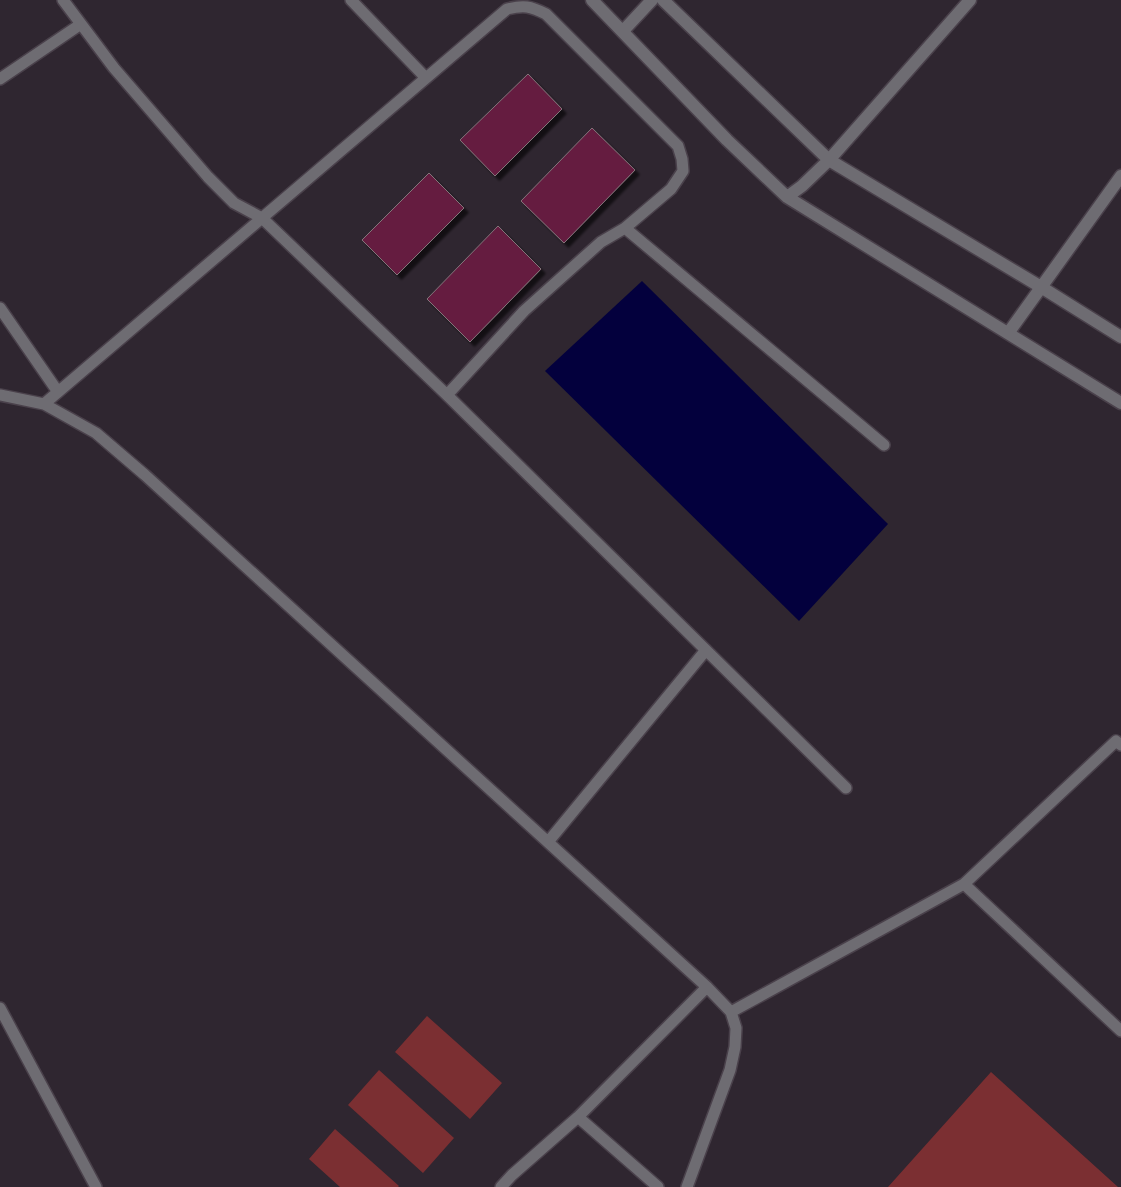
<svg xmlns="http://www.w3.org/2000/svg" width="1121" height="1187" font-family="Commissioner,sans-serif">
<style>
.green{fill:#7b2f32}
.water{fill:#03003d}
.building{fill:#651c41;stroke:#84747a;filter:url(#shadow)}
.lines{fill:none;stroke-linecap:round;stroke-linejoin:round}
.service-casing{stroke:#4a414b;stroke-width:14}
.minor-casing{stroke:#4a414b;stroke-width:15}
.service{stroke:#6e6c72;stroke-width:11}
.minor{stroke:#6e6c72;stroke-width:12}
</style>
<defs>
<filter id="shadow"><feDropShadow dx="4.5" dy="4.5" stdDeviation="1" flood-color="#0009"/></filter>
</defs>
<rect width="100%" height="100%" fill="#2f2630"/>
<path class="green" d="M427 1016 502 1083 470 1119 395 1052Z
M379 1070 454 1138 423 1173 348 1105Z
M991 1072 1118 1187H888Z
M335 1129 399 1186 398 1187H340L309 1159Z"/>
<path class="water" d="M642 281 888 524 799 621 545 371Z"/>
<path class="building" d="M528 74 562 109 495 176 460 140Z
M592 128 635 170 564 243 521 201Z
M429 173 464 208 397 275 362 240Z
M498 226 541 269 470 342 427 299Z"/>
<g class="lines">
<g class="service-casing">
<path id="service" d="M63 0 114 68 208 177 234 203 262 218 447 395 846 788
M351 0 426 78
M0 79 81 24
M625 228 884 445
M0 308 58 392
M0 395 44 404 96 433 145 475 707 987 731 1012 736 1028 735 1047 730 1070 687 1187
M44 404 507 9C524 5 530 6 546 14L678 146 682 159 683 171 671 189 625 228 601 242 524 311 447 395
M548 842 706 650
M964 884 1121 1031
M0 1008 96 1187
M731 1012 964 884 1116 741 1121 745
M578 1117 658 1187
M501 1187 512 1175 578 1117 707 987"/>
</g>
<g class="minor-casing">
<path id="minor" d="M592 0 727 140 787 197 1121 403
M663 0 829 160 1041 287 1121 337
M623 31 652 0
M787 197 802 186 829 160 970 0
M1009 332 1121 176"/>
</g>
<use href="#service" class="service"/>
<use href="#minor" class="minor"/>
</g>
</svg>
